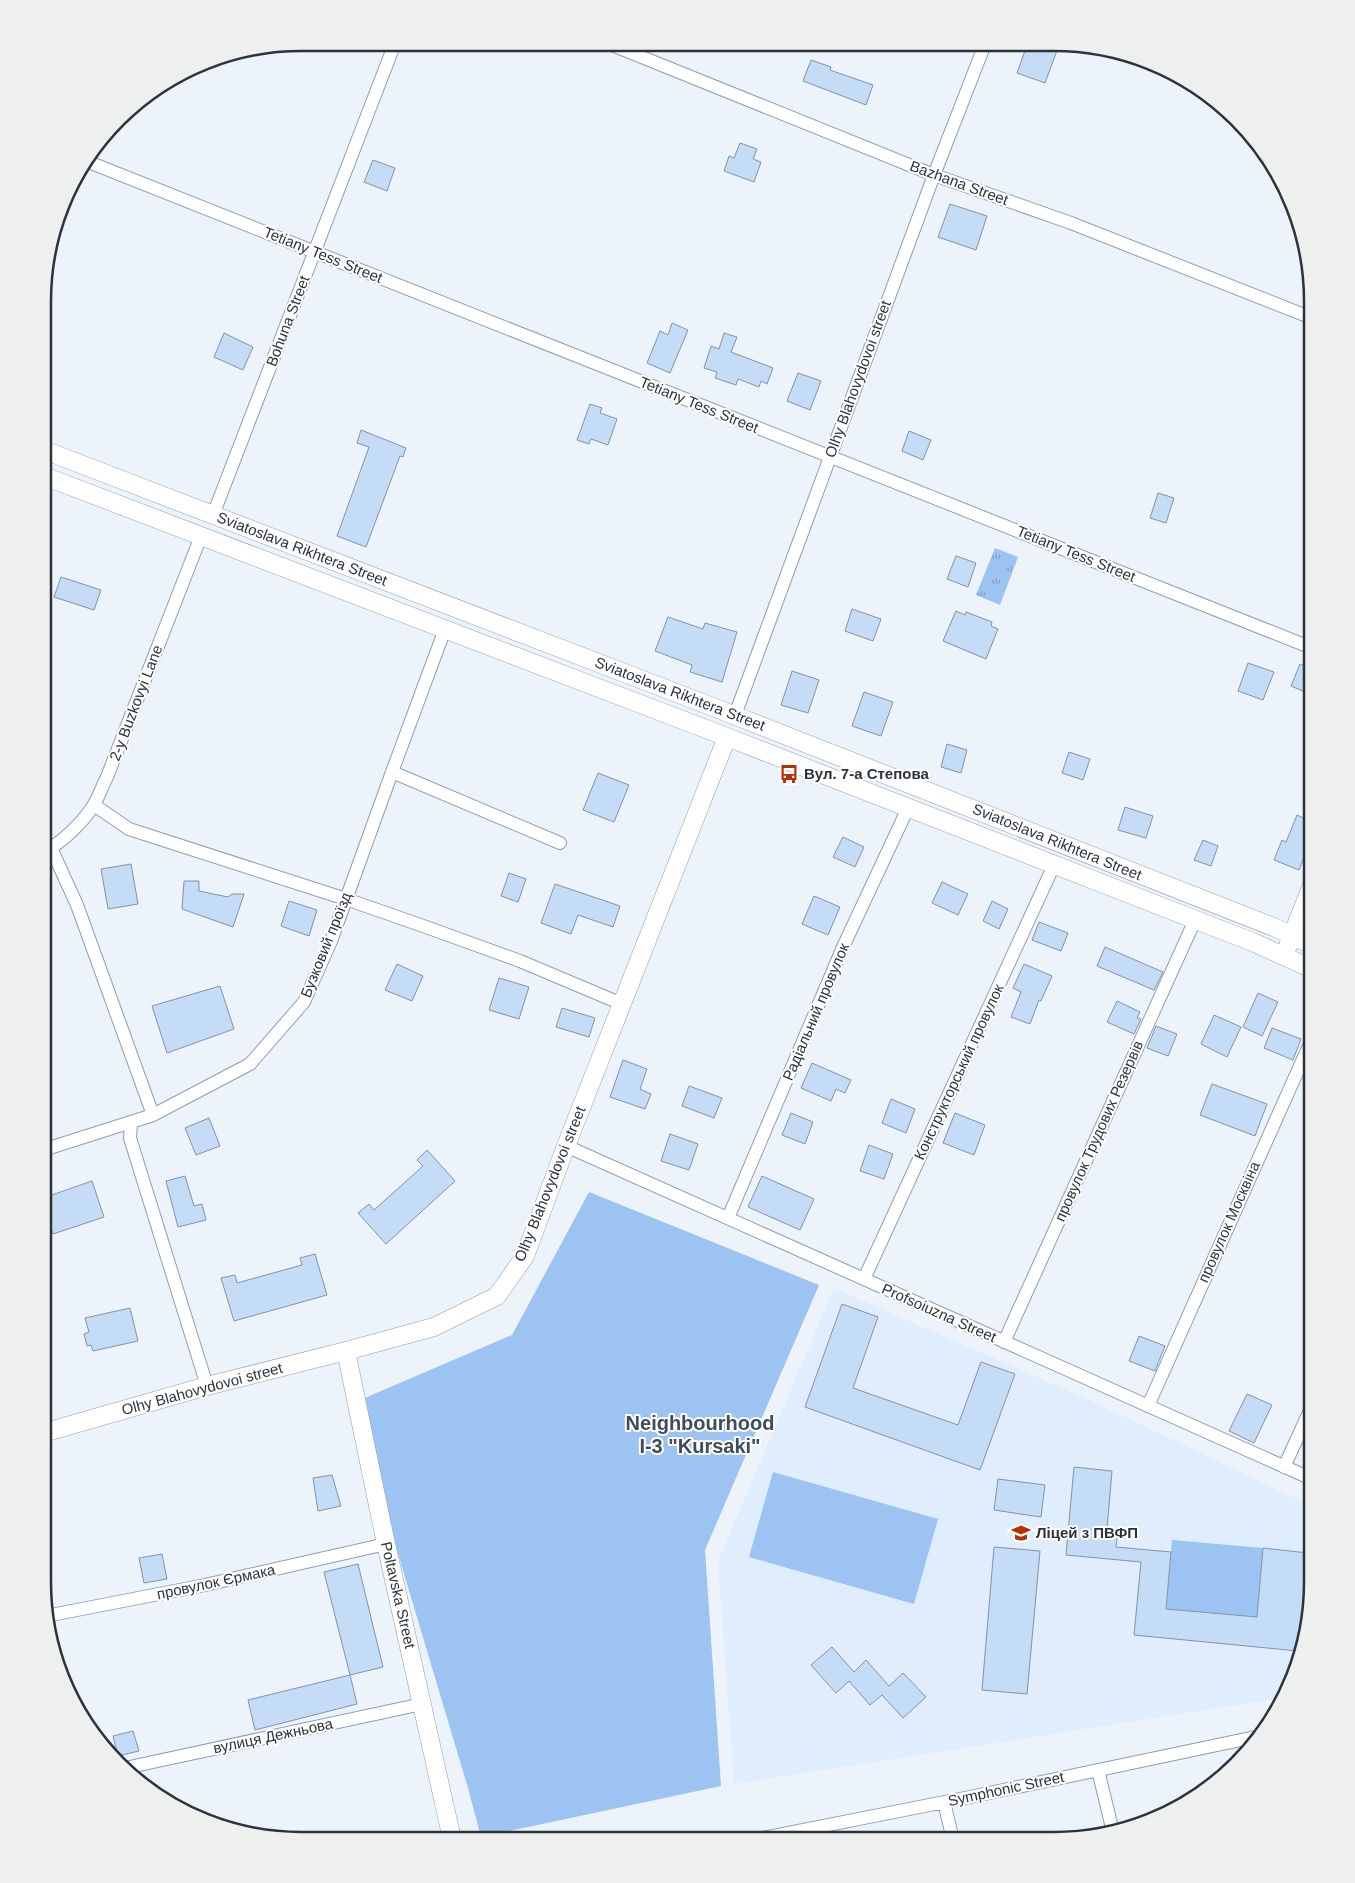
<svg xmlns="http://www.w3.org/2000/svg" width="1355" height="1883" font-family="Arial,sans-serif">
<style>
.built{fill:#e0edfd}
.grass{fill:url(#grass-tufts)}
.park{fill:#9dc3f3}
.building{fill:#c5dcf7;stroke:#8392a5}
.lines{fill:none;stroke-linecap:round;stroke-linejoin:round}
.street-casing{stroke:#8f9eb1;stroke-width:14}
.secondary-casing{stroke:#8f9eb1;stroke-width:19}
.street{stroke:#fff;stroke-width:12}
.secondary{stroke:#fff;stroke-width:18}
.labels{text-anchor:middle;stroke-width:4;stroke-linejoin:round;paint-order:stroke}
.street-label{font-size:15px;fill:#2d333b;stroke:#fff}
.poi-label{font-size:15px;font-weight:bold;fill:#2d333b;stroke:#fff;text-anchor:start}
.district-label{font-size:20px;font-weight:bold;fill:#3e4c5c;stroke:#fff}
.rim{fill:none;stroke:#2d333b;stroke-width:2.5}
</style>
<defs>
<pattern id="grass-tufts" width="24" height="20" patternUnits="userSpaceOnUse" patternTransform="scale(1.25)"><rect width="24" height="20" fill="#9dc3f3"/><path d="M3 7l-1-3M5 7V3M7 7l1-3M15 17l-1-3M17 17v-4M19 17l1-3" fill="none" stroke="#809fc6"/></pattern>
</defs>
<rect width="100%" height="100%" fill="#ecf3fb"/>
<path class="built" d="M834 1288 1085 1398 1312 1506V1599L1299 1665 1282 1698 734 1784 718 1561Z"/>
<path class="grass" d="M995 548 1018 557 1000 605 976 595Z"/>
<path class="park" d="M589 1192 819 1285 705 1550 721 1786 481 1837 468 1788 353 1403 512 1335Z
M773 1472 938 1519 914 1604 749 1557Z
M1172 1540 1263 1548 1257 1617 1166 1609Z"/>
<path class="building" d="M1027 45H1059L1045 83 1017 73Z
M811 60 831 67 830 70 873 85 866 105 803 81Z
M740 143 757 149 753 159 761 162 754 182 724 171 729 156 734 158Z
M373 160 395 168 387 191 364 182Z
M950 204 987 216 976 250 938 237Z
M672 323 688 330 670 373 647 363 660 331 668 335Z
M224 333 253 347 243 370 214 357Z
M724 333 737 337 731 352 773 368 767 384 761 381 759 387 738 379 736 385 715 378 717 372 704 368 711 346 719 349Z
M798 373 821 381 810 410 787 401Z
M590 404 602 408 600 413 617 419 608 445 591 439 589 444 577 440Z
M361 430 406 448 403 457 400 456 366 547 337 536 369 447 357 443Z
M909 431 931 440 923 460 902 451Z
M1158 493 1174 498 1166 523 1150 518Z
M956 556 976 563 968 587 947 579Z
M61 577 101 590 94 610 54 597Z
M852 609 881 619 873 641 845 631Z
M956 611 965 615 966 612 992 622 991 626 998 629 986 659 943 641Z
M668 617 703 629 705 623 737 632 722 682 690 672 692 665 655 651Z
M1248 663 1274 672 1263 700 1238 691Z
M1300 664 1312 669V695L1291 686Z
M792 671 819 680 808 713 781 705Z
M864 692 893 702 881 736 852 726Z
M947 744 967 750 961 773 941 767Z
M1069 752 1090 759 1083 780 1062 773Z
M598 773 629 785 614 822 583 810Z
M1125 807 1153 816 1146 838 1118 830Z
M1297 815 1312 822V836L1299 870 1274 860 1282 840 1286 842Z
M843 837 864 847 855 867 833 857Z
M1203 840 1218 846 1211 866 1194 860Z
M131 864 138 904 108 909 101 869Z
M509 873 526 879 518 902 501 896Z
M184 881H199V891L228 897 232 894H244L233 927 182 909Z
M942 882 968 894 958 915 932 903Z
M555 884 620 906 613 927 578 915 571 934 541 923Z
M814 896 840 907 828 935 802 924Z
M289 901 317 910 309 936 281 926Z
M992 901 1008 909 999 929 983 921Z
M1039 922 1068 933 1061 951 1032 940Z
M1105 947 1163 972 1154 990 1097 966Z
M397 964 423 976 412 1001 385 990Z
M1024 964 1052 976 1041 1001 1039 1000 1030 1024 1011 1017 1021 992 1013 988Z
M499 978 529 987 519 1019 489 1010Z
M220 986 234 1029 167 1053 152 1006Z
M1258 993 1278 1002 1262 1036 1243 1027Z
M1117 1001 1140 1012 1137 1018 1141 1019 1134 1034 1107 1022Z
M562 1008 595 1018 589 1037 556 1027Z
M1214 1015 1241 1027 1227 1057 1201 1044Z
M1156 1026 1177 1034 1168 1056 1147 1048Z
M1272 1028 1301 1039 1293 1060 1264 1048Z
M623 1060 647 1069 640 1089 651 1094 645 1109 610 1097Z
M812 1063 851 1080 845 1093 836 1089 831 1101 801 1088Z
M1212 1084 1267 1104 1255 1136 1200 1115Z
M689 1086 722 1098 714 1118 682 1106Z
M891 1099 915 1109 906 1133 882 1123Z
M791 1113 813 1122 805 1144 782 1135Z
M955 1113 985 1125 974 1155 943 1143Z
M209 1118 220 1146 196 1155 185 1128Z
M670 1134 698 1144 689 1170 661 1161Z
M869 1145 893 1154 884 1179 860 1171Z
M427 1150 455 1181 386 1244 358 1213 369 1204 374 1210 423 1166 417 1160Z
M185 1176 194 1206 202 1204 206 1220 178 1227 166 1181Z
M762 1176 814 1199 800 1230 748 1207Z
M92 1181 104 1217 53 1234 43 1205V1198Z
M315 1254 327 1295 234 1321 221 1278 235 1275 237 1283 302 1265 300 1258Z
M842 1304 878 1317 853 1388 958 1425 981 1362 1015 1374 980 1470 805 1407Z
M130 1308 138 1341 93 1351 91 1345 87 1346 84 1334 89 1332 85 1318Z
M1139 1336 1165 1346 1155 1371 1129 1361Z
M1247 1394 1272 1405 1254 1443 1229 1431Z
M1074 1467 1112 1471 1107 1529 1118 1530 1116 1547 1171 1552 1166 1609 1257 1617 1263 1548 1308 1553 1298 1651 1134 1635 1141 1562 1066 1555Z
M332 1475 341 1506 318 1511 313 1478Z
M998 1479 1045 1485 1041 1517 994 1510Z
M994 1547 1040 1551 1027 1694 982 1690Z
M162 1554 167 1579 144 1583 139 1558Z
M358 1564 383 1667 350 1675 324 1572Z
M832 1647 854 1672 866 1660 889 1686 903 1673 926 1697 903 1718 882 1695 870 1705 849 1681 836 1693 811 1665Z
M350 1675 357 1704 255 1730 248 1700Z
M133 1731 139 1751 118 1756 113 1736Z"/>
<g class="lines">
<g class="street-casing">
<path id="street" d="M607 43 934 175 1071 223 1312 318
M86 161 1312 648
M213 515 395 43
M735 715 934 175 985 44
M392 772 445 629
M94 805 129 829 346 899 426 927 520 961 622 1004
M51 848 77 905 153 1115
M44 851C61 844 83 822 93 806 99 797 102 786 107 777L201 536
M131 1123 130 1138 207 1386
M566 1146 1312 1479
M43 1150 153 1115 250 1064 304 1002 331 941 392 772 560 843
M728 1218 843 947 908 808
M864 1279 1054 865
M1004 1342 1195 920
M1148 1406 1312 1039
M1284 1467 1312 1406
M46 1616 205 1585 386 1544
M125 1768 422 1704
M1098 1770 1113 1832
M944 1802 953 1840
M752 1840 975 1796 1260 1736"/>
</g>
<g class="secondary-casing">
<path id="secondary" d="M44 450 713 707 1276 928 1312 945
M44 476 727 737 1255 943 1312 969
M1288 946 1312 885
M346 1351 386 1544 452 1839
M43 1433 207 1386 346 1351 434 1327 497 1296 525 1256 566 1146 727 737"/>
</g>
<use href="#street" class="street"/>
<use href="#secondary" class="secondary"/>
</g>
<defs>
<g id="bus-bare" transform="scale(1.5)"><path d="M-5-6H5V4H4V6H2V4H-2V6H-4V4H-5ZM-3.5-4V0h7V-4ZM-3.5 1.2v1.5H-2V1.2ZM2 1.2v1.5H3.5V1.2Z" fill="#b93002" stroke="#fff" stroke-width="2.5" paint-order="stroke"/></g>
<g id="school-bare" transform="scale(1.5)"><path d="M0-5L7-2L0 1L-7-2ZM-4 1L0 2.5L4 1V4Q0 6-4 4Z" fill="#b93002" stroke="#fff" stroke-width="2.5" paint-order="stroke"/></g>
</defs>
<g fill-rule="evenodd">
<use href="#bus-bare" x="789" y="774"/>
<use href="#school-bare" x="1021" y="1533"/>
</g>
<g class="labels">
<g class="street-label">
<text transform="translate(959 183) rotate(20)" y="5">Bazhana Street</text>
<text transform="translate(323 255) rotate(22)" y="5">Tetiany Tess Street</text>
<text transform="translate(288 321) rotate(-69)" y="5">Bohuna Street</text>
<text transform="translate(858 379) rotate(-70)" y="5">Olhy Blahovydovoi street</text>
<text transform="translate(699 405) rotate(22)" y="5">Tetiany Tess Street</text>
<text transform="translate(302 549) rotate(21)" y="5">Sviatoslava Rikhtera Street</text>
<text transform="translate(1076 554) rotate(22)" y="5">Tetiany Tess Street</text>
<text transform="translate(680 694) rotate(21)" y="5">Sviatoslava Rikhtera Street</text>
<text transform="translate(136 703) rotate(-69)" y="5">2-y Buzkovyi Lane</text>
<text transform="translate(1057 842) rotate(22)" y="5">Sviatoslava Rikhtera Street</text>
<text transform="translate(326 945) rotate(-68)" y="5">Бузковий проїзд</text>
<text transform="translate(816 1012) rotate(-67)" y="5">Радіальний провулок</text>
<text transform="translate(959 1072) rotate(-65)" y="5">Конструкторський провулок</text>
<text transform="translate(1099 1131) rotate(-66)" y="5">провулок Трудових Резервів</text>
<text transform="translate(550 1184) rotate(-68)" y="5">Olhy Blahovydovoi street</text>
<text transform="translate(1229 1222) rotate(-66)" y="5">провулок Москвіна</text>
<text transform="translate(939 1313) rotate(24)" y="5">Profsoiuzna Street</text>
<text transform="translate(202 1389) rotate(-15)" y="5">Olhy Blahovydovoi street</text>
<text transform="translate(216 1582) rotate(-12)" y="5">провулок Єрмака</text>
<text transform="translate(398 1595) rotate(77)" y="5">Poltavska Street</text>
<text transform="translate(273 1736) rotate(-12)" y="5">вулиця Дежньова</text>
<text transform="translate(1006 1789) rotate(-12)" y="5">Symphonic Street</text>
</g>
<g class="poi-label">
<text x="804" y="779">Вул. 7-а Степова</text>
<text x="1036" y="1538">Ліцей з ПВФП</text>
</g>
<g class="district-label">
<text x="700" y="1430">Neighbourhood<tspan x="700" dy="23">I-3 "Kursaki"</tspan></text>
</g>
</g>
<path d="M0 0H1355V1883H0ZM301 51H1054A250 250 0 0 1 1304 301V1582A250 250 0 0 1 1054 1832H301A250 250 0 0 1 51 1582V301A250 250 0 0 1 301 51Z" fill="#eeefef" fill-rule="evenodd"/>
<path class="rim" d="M301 51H1054A250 250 0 0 1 1304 301V1582A250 250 0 0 1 1054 1832H301A250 250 0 0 1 51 1582V301A250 250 0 0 1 301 51Z"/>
</svg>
